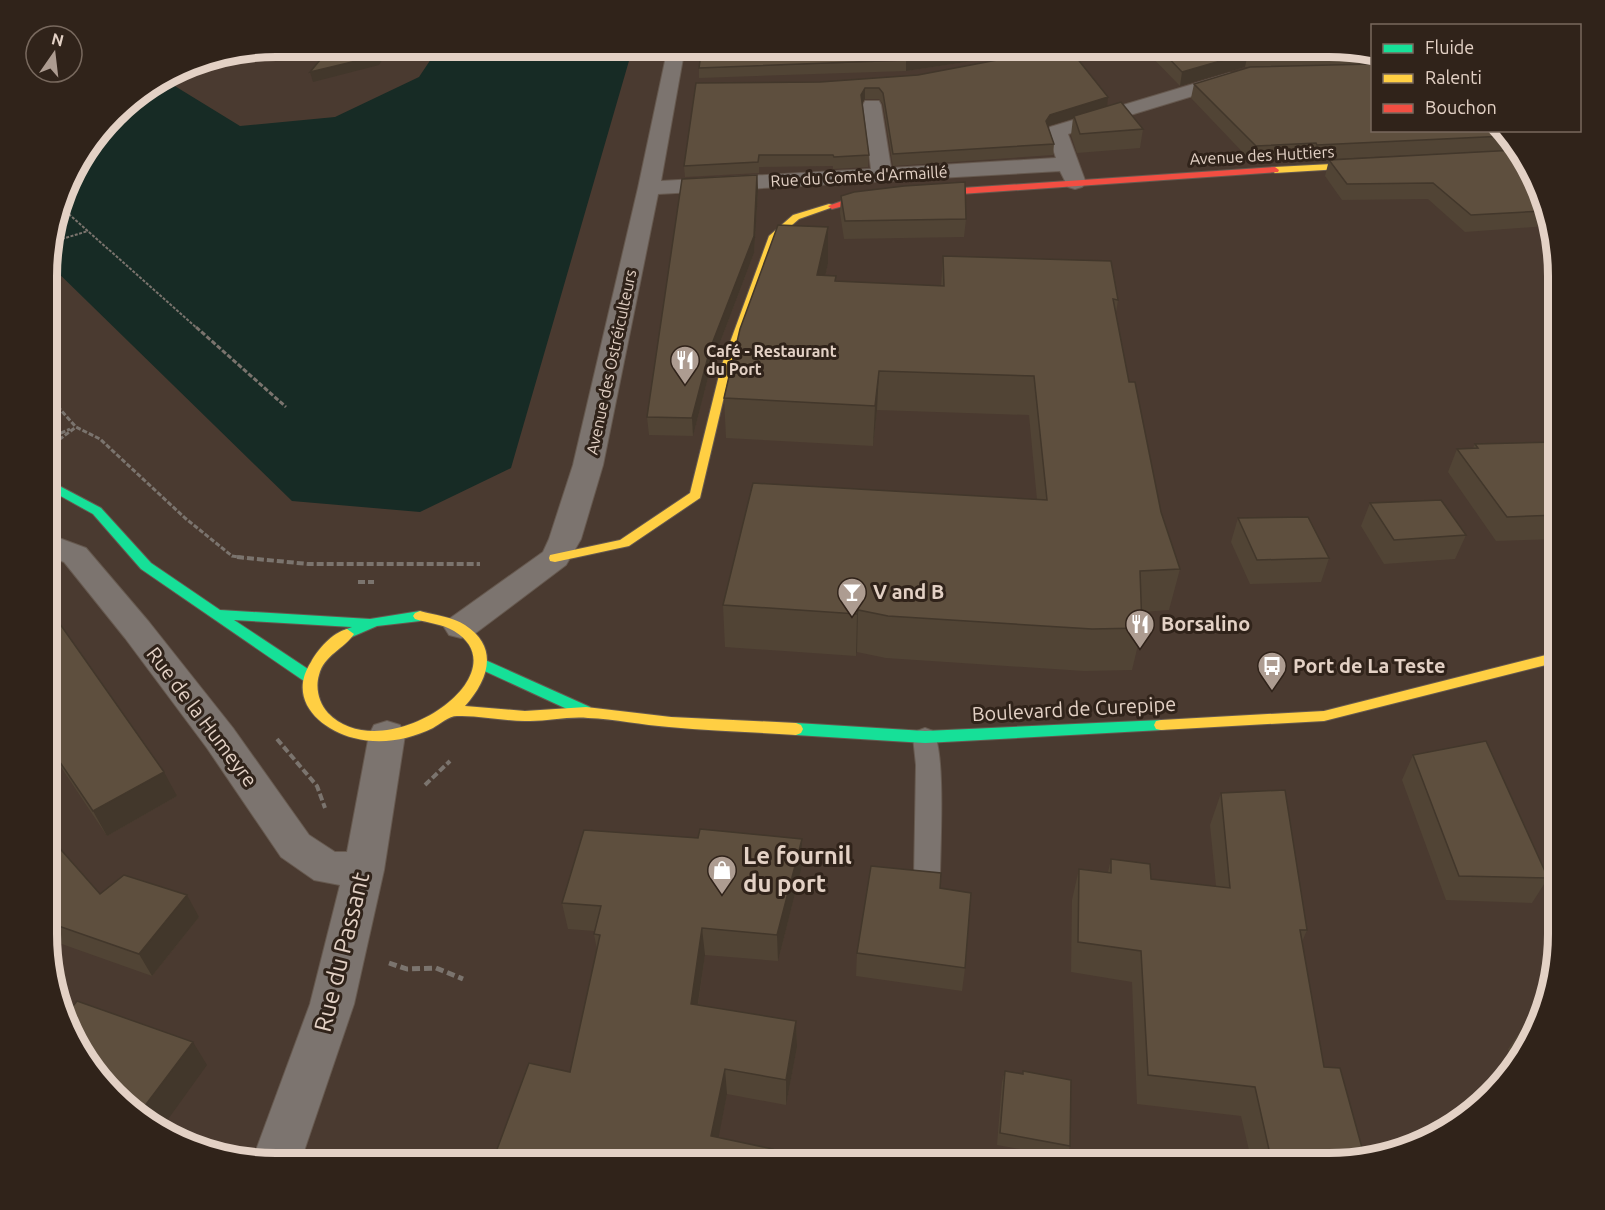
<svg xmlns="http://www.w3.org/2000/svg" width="1605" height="1210" font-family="Ubuntu,sans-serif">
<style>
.water{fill:#172b25}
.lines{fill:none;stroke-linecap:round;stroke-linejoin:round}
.lane-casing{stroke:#66594f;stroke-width:2}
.street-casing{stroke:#66594f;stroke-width:2}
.fast-casing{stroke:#66594f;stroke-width:2}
.slow-casing{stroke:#66594f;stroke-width:2}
.jam-casing{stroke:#66594f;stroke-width:2}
.path-far3{stroke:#7b746e;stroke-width:2;stroke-dasharray:3 1.5;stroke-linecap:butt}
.path-far2{stroke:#7b746e;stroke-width:3;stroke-dasharray:5 2;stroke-linecap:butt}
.path-far1{stroke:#7b746e;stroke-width:4;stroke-dasharray:7 3;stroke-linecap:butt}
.path{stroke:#7b746e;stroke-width:5;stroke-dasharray:8 4;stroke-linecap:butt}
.lane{fill:#7c746f;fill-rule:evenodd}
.street{fill:#7c746f;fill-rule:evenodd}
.fast{fill:#16e098;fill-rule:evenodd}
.slow{fill:#ffcf43;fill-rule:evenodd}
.jam{fill:#f24e42;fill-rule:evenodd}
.wall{fill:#514435}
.shaded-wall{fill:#42372b}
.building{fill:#5e4f3e;stroke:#42372b;stroke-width:1.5}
.labels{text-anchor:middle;stroke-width:6;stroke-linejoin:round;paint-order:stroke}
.far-street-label{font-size:16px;fill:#e3d1c5;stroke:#30231a}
.far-poi-label{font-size:16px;font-weight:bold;fill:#e3d1c5;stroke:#30231a;text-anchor:start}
.poi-label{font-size:20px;font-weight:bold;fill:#e3d1c5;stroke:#30231a;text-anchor:start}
.street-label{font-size:20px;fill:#e3d1c5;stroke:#30231a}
.near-poi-label{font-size:24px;font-weight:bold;fill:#e3d1c5;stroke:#30231a;text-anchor:start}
.near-street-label{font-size:24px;fill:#e3d1c5;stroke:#30231a}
.rim{fill:none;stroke:#e3d1c5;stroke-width:8}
</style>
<rect width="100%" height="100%" fill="#4a3a30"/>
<path class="water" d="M439 47H633L511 468 420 512 292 501 48 263 49 246 77 162 125 103 165 80 240 126 335 117 419 77Z"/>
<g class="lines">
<g class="lane-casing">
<path id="lane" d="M925 728 933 731C946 753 940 848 940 878L936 886 927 889 918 886 914 878 916 765 913 737 917 731Z"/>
</g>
<g class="street-casing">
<path id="street" d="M668 47H685L661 181 871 169 863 105 865 101H879L881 105 891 168 1056 158 1047 131 1050 127 1230 73H1242L1245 77 1242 81 1068 134 1086 183 1082 187 1075 189 1068 187 1060 171 658 194 603 465 581 539 566 565 473 635 461 638 449 635 444 627 449 619 543 552 549 539 573 465 638 188Z
M48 534 86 548 149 622 233 728 309 835 335 852H347L369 735 374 725 387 721 400 725 405 735 384 870 354 1004 300 1163 252 1161 310 1004 340 885 314 880 281 857 207 748 125 638 64 562 48 556Z"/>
</g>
<g class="fast-casing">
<path id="fast" d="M48 480 101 508 151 563 220 610 370 619 420 611 427 616 420 621 377 626 347 639 340 634 342 631 352 627 234 620 314 673 316 677 314 681H304L141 569 93 514 48 489Z
M483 659 590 707 592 711 590 715H580L478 668 476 664 478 660Z
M1161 720 1166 721 1168 725 1166 729 1161 730 925 743 796 735 791 733 789 729 791 725 796 723 925 731Z"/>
</g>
<g class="slow-casing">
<path id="slow" d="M1370 162 1374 165 1373 167 1275 173 1271 170 1275 167Z
M829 204 836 206 799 219 778 237 731 367 700 498 629 546 555 562 550 561 549 558 550 555 620 540 690 493 721 367 769 236 793 215Z
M420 611C434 615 453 617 465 625 500 648 488 680 465 706L525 711 586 707 671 717 796 723 801 725 803 729 801 733 796 735C754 732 711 731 669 727 642 725 615 719 588 718 567 716 546 722 525 721 502 721 479 715 457 716 449 716 440 724 433 728 408 740 381 745 354 738 319 729 287 699 311 662 318 649 332 633 347 629L354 634C344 649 324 655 319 675 315 688 319 703 328 713 384 771 525 674 454 631 443 624 428 623 415 619L413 616 415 613Z
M1558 652V662L1324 721 1161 730 1156 729 1154 725 1156 721 1161 720 1324 711Z"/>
</g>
<g class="jam-casing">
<path id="jam" d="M1275 167 1279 170 1278 172 903 198 851 204 832 209 828 206 851 198 903 192Z"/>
</g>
<path class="path-far3" d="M62 208 198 329
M49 243 88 231"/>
<path class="path-far2" d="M196 327 286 407
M48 396 76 427 100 439 185 518 232 556 246 558
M48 439 70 429
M48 448 76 427"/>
<path class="path-far1" d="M237 557 308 564H480
M358 582H374
M277 739 317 786 325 808
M425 785 450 761"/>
<path class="path" d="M389 963 407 969 436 968 463 979"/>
<use href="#lane" class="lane"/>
<use href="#street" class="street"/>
<use href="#fast" class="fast"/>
<use href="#slow" class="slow"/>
<use href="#jam" class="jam"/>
</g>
<path class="wall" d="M1142 47H1343L1372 54V130H1501L1535 175 1547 226 1465 232 1428 199 1342 200 1325 176 1329 160 1415 155 1313 160 1311 158 1252 162 1191 98 1194 84 1275 66 1245 67 1180 86Z
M1013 57 1070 59 1107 106 1143 129 1140 148 1077 153 1071 135 1073 118 1048 126 1054 144 1053 155 893 166 883 104 879 99H865L862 103 869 155 868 167 833 169V166L759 167V173L685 177 684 166 820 82 918 75Z
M993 58 906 71 699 78V68Z
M757 175 758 191 754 253 711 366 693 436 649 435 647 417Z
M841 196 966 219 964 237 844 239 840 213Z
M943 256 1118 300 1116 313 1129 382 1161 512 1180 569 1169 610 1142 612V628L1132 670 1084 671 886 658 857 652 856 656 725 647 723 605 1037 500 1029 415 877 410 873 446 726 438 724 398 828 263 825 276H836V281L941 286Z
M1555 424H1558V539L1496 541 1448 472 1457 449 1473 448 1475 444 1547 442Z
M1370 503 1466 535 1455 559 1384 564 1361 526Z
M1238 518 1329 558 1321 582 1250 584 1231 542Z
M48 607 177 796 107 836 47 746Z
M1413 755 1548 878 1532 903 1446 900 1402 780Z
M1221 793 1307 930 1302 942 1329 1164 1252 1163 1241 1116 1137 1104 1132 982 1071 972 1072 900 1079 869 1108 872 1111 859 1151 879 1216 886 1210 825Z
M47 834 100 894 199 917 152 976 59 943 47 949Z
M802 866 778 961 705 955 698 1005 796 1021 797 1047 786 1105 727 1094 718 1138 492 1163 570 1072 597 950 594 934V931L568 929 562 903Z
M940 888 965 968 962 991 856 976 857 953Z
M1529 1019 1541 1021 1514 1065 1508 1049Z
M1005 1071 1070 1146 1066 1157 997 1145 1002 1082Z"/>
<path class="shaded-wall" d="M383 47H390L379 65 313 82 310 72Z
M996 47H1028L993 58 906 71V60Z
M1248 53 1245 67 1180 86 1182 72Z
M865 88V99L861 105V95Z
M1108 97 1107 108 1048 126 1046 121 1050 115Z
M757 175 758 191 754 253 711 366 693 436 692 418 710 349Z
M828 227V263L817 313V275Z
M879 371 877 410 873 446 875 406Z
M858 610 857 652 856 656 857 614Z
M164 772 177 796 107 836 93 811Z
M802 839V866L778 961 777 935Z
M187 895 199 917 152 976 139 954Z
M47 925 59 943 49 956 47 949Z
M702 928 705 955 694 1030 691 1004Z
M796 1021 797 1047 786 1105V1080Z
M193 1042 207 1065 161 1129 138 1115Z
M725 1069 727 1094 714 1161 711 1136Z"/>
<path class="building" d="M331 47H383L377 56 310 72Z
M702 47H996L906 60 699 68Z
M1043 47H1064L1070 59 1076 57 1108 97 1050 115 1046 121 1054 144 893 154 883 93 879 88H865L861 95 869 155 834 157 833 155H759L758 162 684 166 696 83 820 82 918 75 1013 57Z
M1158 47H1343L1359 51 1248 53 1182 72Z
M1372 64V130H1501L1505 136 1317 145 1316 143 1256 146 1194 84 1250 67Z
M1121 102 1143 129 1080 134 1074 116Z
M1516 150 1535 175 1543 211 1471 215 1433 183 1347 184 1329 160Z
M757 175 754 236 710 349 692 418 647 417 682 179Z
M965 182 966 219 845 221 841 196 854 192 904 186Z
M778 225 828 227 817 275 836 276 835 281 944 286 943 256 1111 261 1118 300 1113 299 1129 382H1135L1161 512 1180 569 1140 571 1142 628 1092 629 888 616 858 610 857 614 723 605 753 483 1047 500 1034 376 879 371 875 406 724 398 740 329Z
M1558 442V485H1554L1558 490V515L1507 517 1457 449 1478 448 1475 444Z
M1441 500 1466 535 1394 540 1370 503Z
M1308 517 1329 558 1257 560 1238 518Z
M48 607 164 772 93 811 47 743Z
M1486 741 1548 878 1459 876 1413 755Z
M1285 790 1307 930H1300L1324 1067 1340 1068 1364 1155 1329 1164 1272 1163 1255 1087 1148 1075 1141 951 1078 942 1079 869 1111 873V859L1150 864 1151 879 1230 888 1221 793Z
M700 829 802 839 777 935 702 928 691 1004 796 1021 786 1080 725 1069 711 1136 773 1149 772 1157 804 1163H492L529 1063 570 1072 600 935 594 934 601 906 562 903 584 830 698 838Z
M47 834 100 894 124 875 187 895 139 954 47 922Z
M871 866 941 873 940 888 971 893 965 968 857 953Z
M77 1001 193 1042 138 1115 125 1107 70 1036 65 1016Z
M1529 1019H1542L1535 1032Z
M1005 1071 1023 1074V1071L1071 1080 1070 1146 1000 1133Z"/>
<defs>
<g id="restaurant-pin" transform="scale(1.5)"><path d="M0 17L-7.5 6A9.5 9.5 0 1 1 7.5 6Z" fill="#ad9c91" stroke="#30231a"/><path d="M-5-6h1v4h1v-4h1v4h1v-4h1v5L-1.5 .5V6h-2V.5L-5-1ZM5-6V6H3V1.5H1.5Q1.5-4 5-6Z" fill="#fff"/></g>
<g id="bar-pin" transform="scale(1.5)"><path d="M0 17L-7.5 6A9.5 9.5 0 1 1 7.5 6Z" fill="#ad9c91" stroke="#30231a"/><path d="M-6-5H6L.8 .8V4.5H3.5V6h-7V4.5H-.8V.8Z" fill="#fff"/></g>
<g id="bus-pin" transform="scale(1.5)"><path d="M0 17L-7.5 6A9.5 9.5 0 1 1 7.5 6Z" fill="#ad9c91" stroke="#30231a"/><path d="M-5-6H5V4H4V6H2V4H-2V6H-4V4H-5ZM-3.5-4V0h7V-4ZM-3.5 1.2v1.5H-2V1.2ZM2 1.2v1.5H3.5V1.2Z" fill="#fff"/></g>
<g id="shop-pin" transform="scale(1.5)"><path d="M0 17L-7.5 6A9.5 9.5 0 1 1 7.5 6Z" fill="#ad9c91" stroke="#30231a"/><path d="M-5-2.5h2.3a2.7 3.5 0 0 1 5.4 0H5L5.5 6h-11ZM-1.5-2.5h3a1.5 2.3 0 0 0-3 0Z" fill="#fff"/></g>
</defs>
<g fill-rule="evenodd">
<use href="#restaurant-pin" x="685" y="360"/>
<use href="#bar-pin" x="852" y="592"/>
<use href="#restaurant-pin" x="1140" y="624"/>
<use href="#bus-pin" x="1272" y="666"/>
<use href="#shop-pin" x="722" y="870"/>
</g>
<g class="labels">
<g class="far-street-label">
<text transform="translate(1262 155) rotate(-3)" y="6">Avenue des Huttiers</text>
<text transform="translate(859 176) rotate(-3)" y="6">Rue du Comte d'Armaillé</text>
<text transform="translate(611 362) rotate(-78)" y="6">Avenue des Ostréiculteurs</text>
</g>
<g class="far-poi-label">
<text x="706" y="357">Café - Restaurant<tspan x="706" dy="18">du Port</tspan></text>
</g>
<g class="poi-label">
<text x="873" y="599">V and B</text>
<text x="1161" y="631">Borsalino</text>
<text x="1293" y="673">Port de La Teste</text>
</g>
<g class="street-label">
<text transform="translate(1074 709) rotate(-3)" y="7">Boulevard de Curepipe</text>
<text transform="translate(202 717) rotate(53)" y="7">Rue de la Humeyre</text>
</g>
<g class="near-poi-label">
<text x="743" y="864">Le fournil<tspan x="743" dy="28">du port</tspan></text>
</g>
<g class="near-street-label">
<text transform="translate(342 952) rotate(-76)" y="8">Rue du Passant</text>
</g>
</g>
<path d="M0 0H1605V1210H0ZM276 57H1329A219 219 0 0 1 1548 276V934A219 219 0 0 1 1329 1153H276A219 219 0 0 1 57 934V276A219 219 0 0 1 276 57Z" fill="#30231a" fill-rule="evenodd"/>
<path class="rim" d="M276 57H1329A219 219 0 0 1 1548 276V934A219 219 0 0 1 1329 1153H276A219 219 0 0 1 57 934V276A219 219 0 0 1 276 57Z"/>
<rect x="1371" y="24" width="210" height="108" fill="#30231a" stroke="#78695e" stroke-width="1.5"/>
<rect x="1383" y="44" width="30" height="9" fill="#16e098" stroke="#78695e" stroke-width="1.5"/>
<text x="1425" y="54" font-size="18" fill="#e3d1c5">Fluide</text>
<rect x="1383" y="74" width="30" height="9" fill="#ffcf43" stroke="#78695e" stroke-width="1.5"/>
<text x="1425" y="84" font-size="18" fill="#e3d1c5">Ralenti</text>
<rect x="1383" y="104" width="30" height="9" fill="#f24e42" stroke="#78695e" stroke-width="1.5"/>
<text x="1425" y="114" font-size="18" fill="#e3d1c5">Bouchon</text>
<g transform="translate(54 54) rotate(14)"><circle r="28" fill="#30231a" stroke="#78695e" stroke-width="1.5"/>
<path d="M0-4.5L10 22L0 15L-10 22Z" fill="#ad9c91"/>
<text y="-9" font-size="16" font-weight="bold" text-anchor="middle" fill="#e3d1c5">N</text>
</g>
</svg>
